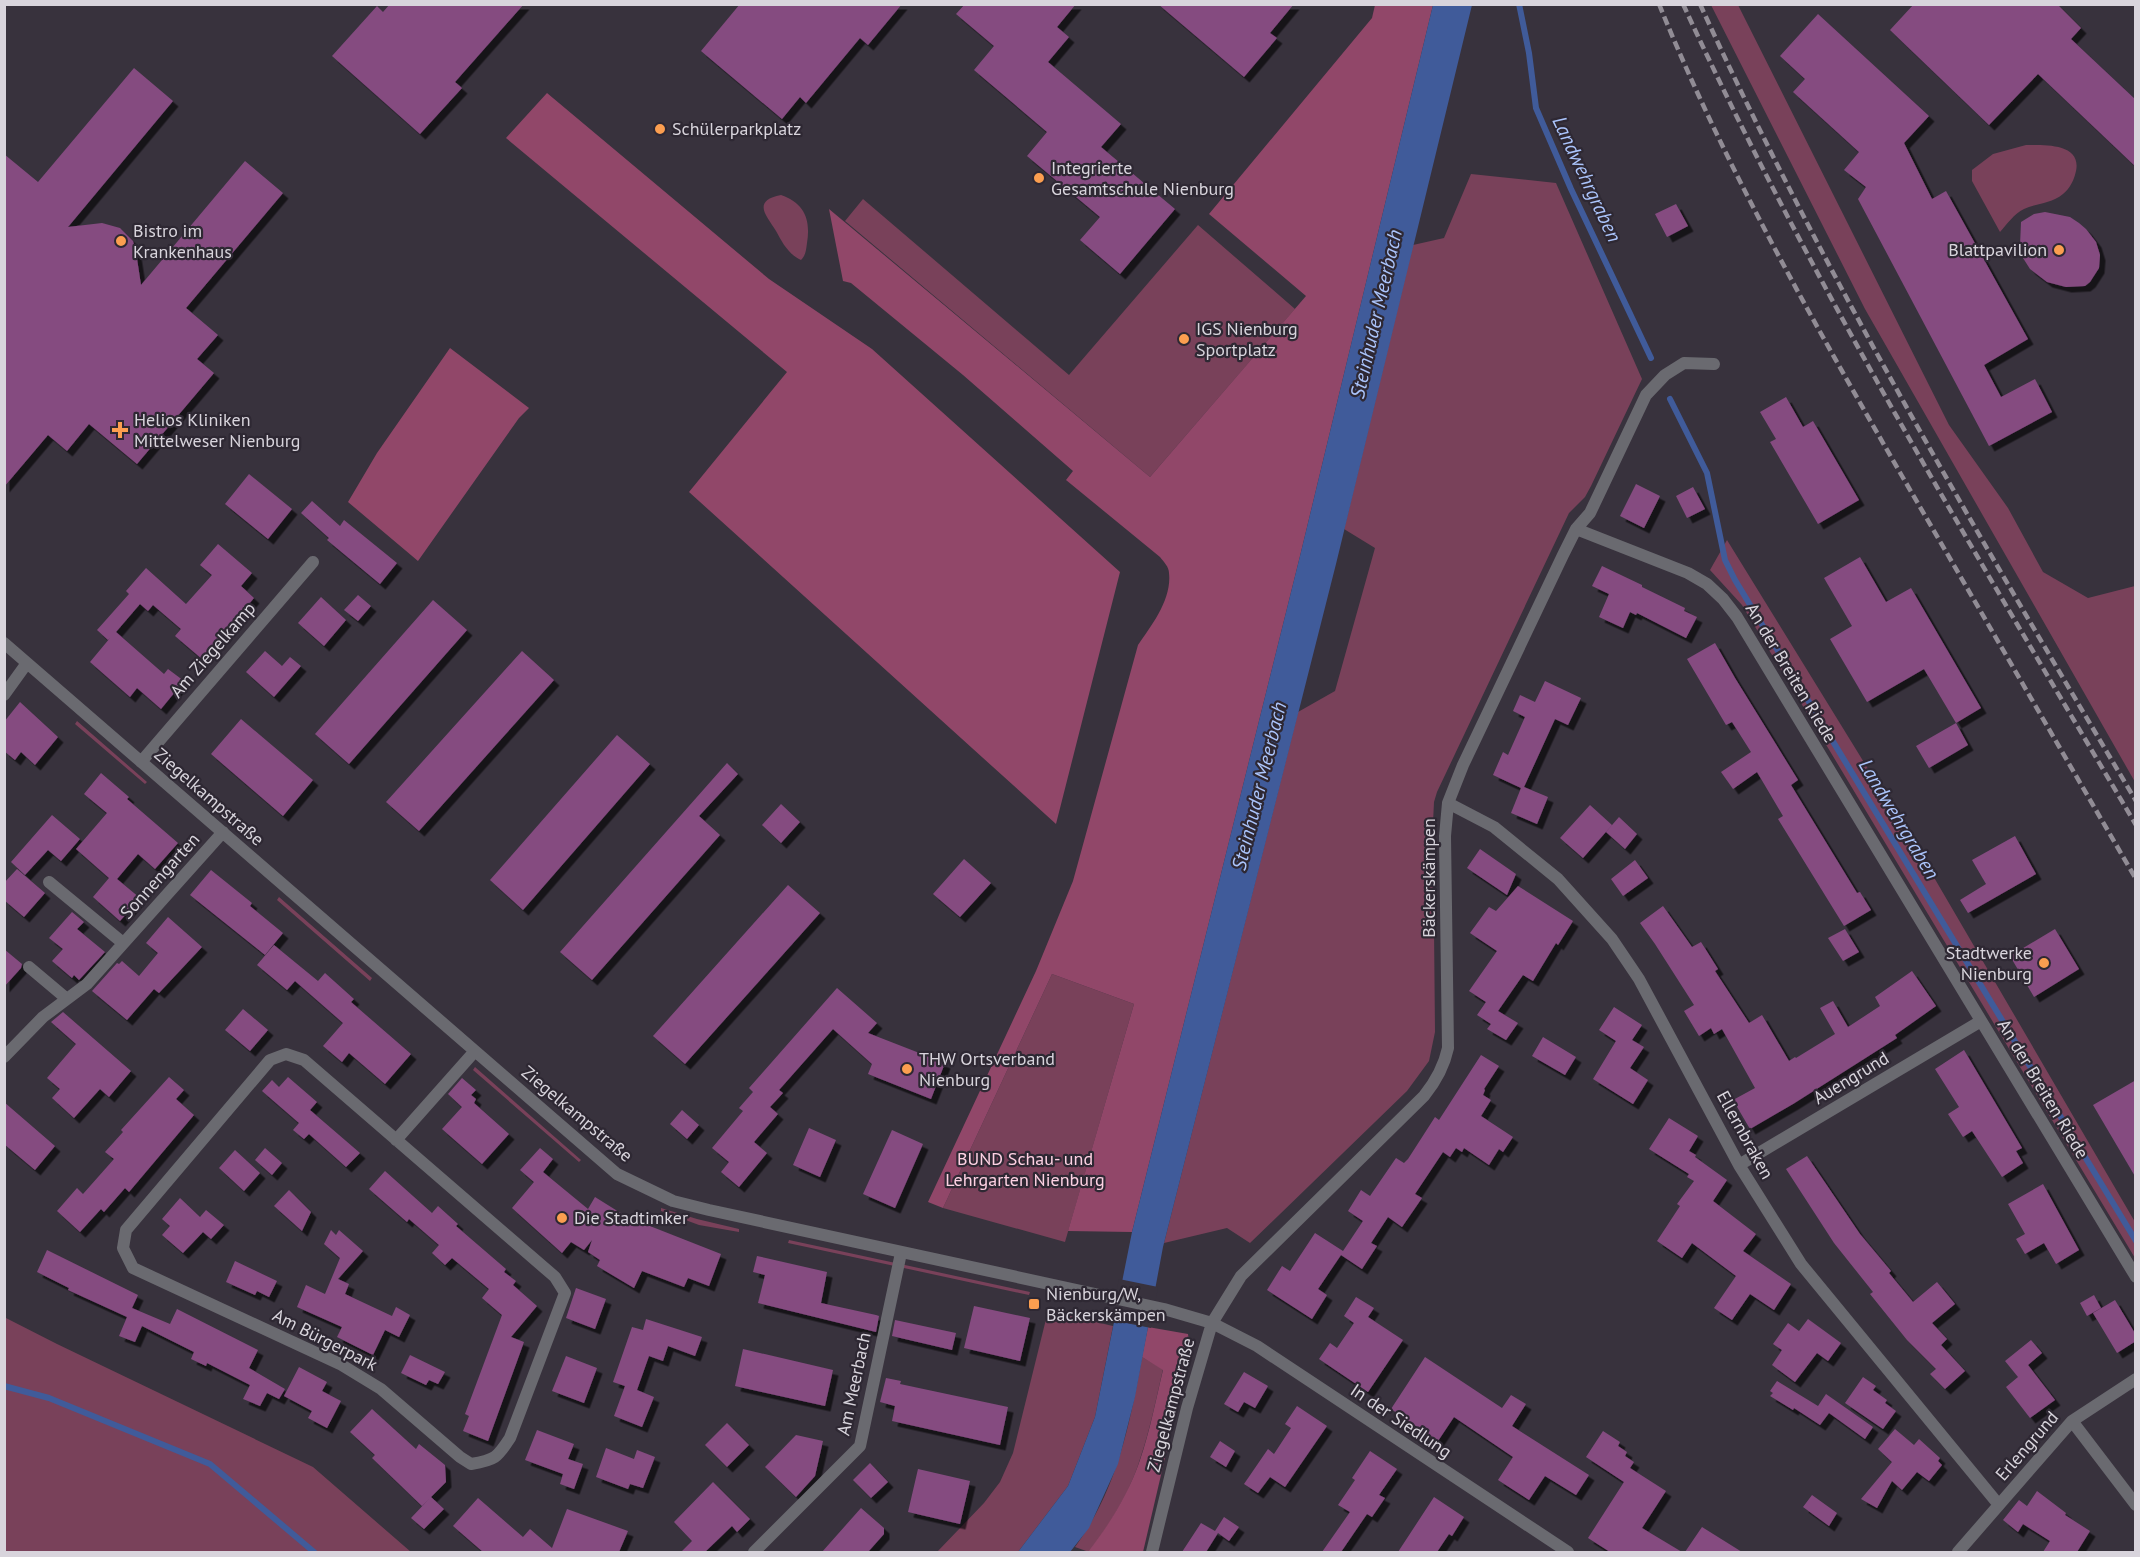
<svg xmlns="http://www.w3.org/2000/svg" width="2140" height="1557" font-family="'PT Sans',sans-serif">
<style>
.green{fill:#79415a}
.forest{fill:#914769}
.water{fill:#405b9a}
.pier{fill:#38323d}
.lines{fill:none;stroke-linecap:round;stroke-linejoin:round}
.stream{stroke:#405b9a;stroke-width:6}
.building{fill:#854b80;filter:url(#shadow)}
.minor{stroke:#6a6a70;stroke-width:12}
.rail{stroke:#918c95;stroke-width:4.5;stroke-dasharray:9 4.5;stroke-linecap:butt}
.poi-dot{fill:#fb9e50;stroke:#2e2833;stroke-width:2}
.labels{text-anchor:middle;stroke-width:4.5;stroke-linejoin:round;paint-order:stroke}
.poi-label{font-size:18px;fill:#d8d4dc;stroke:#2e2833;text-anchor:start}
.street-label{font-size:18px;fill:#d8d4dc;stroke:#2e2833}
.park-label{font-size:18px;fill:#fed1e3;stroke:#2e2833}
.water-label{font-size:20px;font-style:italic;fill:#abc4fb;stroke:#2e2833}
</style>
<defs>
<filter id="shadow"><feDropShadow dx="5.5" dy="5.5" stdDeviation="0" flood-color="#0009"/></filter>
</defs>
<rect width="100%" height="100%" fill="#38323d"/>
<path class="green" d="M1711 5H1738L1949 425 2008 508 2043 572 2088 598 2135 586V782L1865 309Z
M2026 145C2046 145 2085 143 2075 175 2073 182 2069 189 2063 194 2051 204 2037 203 2024 209 2014 214 2007 224 2000 232L1972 181V170L1993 154Z
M1471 174 1556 183 1642 379 1591 486 1585 497 1569 513 1437 792 1434 802 1433 823 1435 1032 1429 1061 1407 1091 1250 1243 1227 1228 1164 1243 1298 712 1335 691 1375 548 1344 529 1413 245 1444 238Z
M781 195C804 203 811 219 807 243 806 250 806 255 801 260 788 254 782 242 776 231 767 216 751 201 781 195Z
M863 199 1069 375 1198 225 1295 309 1150 477 845 221Z
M1727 540 1918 850 2135 1222V1258L1742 605 1710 570Z
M77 721 147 782 145 784 75 724Z
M279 897 372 978 370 981 277 900Z
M1052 974 1134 1004 1065 1242 943 1208Z
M475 1067 581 1160 579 1162 473 1070Z
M661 1208 697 1219 739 1229V1232L699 1225 661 1211Z
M789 1240 1030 1292 1029 1295 788 1243Z
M1048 1311 1113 1326 1095 1417 1068 1486 1018 1552H937L984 1503 1000 1482 1013 1453Z
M4 1317 57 1344 313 1467 411 1552H5Z
M1142 1357 1163 1369C1156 1399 1150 1430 1140 1459 1130 1492 1110 1524 1089 1552L1075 1547C1117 1490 1130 1424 1142 1357Z"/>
<path class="forest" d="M1375 5H1433L1301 552 1132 1232 1068 1231 1134 1004 1052 974 943 1208 928 1202 1036 971 1073 881 1138 645C1152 625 1172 599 1169 573 1169 567 1164 562 1160 557L1066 480 1073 471 963 375 851 283 843 281 829 209 1150 477 1306 296 1209 214 1372 18Z
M547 93 769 279 872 349 1120 572 1056 824 689 492 787 372 506 138Z
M450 348 529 408 519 418 418 561 348 502 377 453Z
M1148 1327 1188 1334 1190 1351 1143 1552H1088C1109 1525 1129 1493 1140 1460 1150 1431 1156 1399 1163 1370L1142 1357Z"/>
<path class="water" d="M1433 5H1472L1336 564 1163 1247 1135 1397 1118 1464 1089 1528 1070 1552H1018L1068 1486 1095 1417 1132 1232 1301 552Z"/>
<path class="pier" d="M1119 1279 1158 1287 1151 1328 1111 1320Z"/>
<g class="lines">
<path class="stream" d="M1519 4 1529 53 1536 108 1571 189 1651 358
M1670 399 1707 473 1725 560 1735 580 2136 1241
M4 1386 49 1398 210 1464 314 1552"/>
</g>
<path class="building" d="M390 4H524L455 82 462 88 420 134 332 56 377 6 383 12Z
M740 4H902L868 45 860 38 806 103 800 97 782 119 701 51Z
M965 4H1076L1057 27 1069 37 1048 62 1121 124 1101 147 1175 209 1120 274 1080 240 1100 217 1027 156 1047 132 974 70 994 46 956 14Z
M1158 4H1294L1270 33 1277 38 1244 77Z
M1914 4H2057L2081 28 2071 39 2136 100V167L2038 74 1989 125 1890 30Z
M1818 14 1929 116 1904 143 1932 199 1946 191 2028 339 1984 365 2001 397 2035 379 2052 412 1989 446 1858 199 1866 187 1844 170 1859 152 1793 92 1805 79 1780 56Z
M134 68 173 101 68 227 102 223 120 228 133 241 136 252 141 285 245 161 283 193 186 308 218 335 197 359 214 373 137 464 89 424 67 451 48 435 4 487V154L38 182Z
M1676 204 1688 226 1667 237 1655 214Z
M2045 212 2070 217 2079 223 2086 229 2096 242 2100 255 2099 268 2090 282 2085 286 2066 287 2047 282 2030 269 2023 258 2020 246 2021 222 2034 214Z
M1786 397 1803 427 1813 421 1859 500 1818 524 1770 442 1776 439 1760 412Z
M249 474 292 509 268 539 225 504Z
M1636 484 1660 496 1644 528 1620 516Z
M1693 487 1705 509 1687 518 1676 496Z
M312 501 340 526 344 520 397 563 380 584 327 540 329 538 301 513Z
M218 544 252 573 241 586 254 598 202 659 175 636 181 629 153 605 148 611 140 604 116 632 164 674 168 669 184 681 161 709 137 688 130 697 90 662 110 638 108 640 97 630 129 594 126 591 146 568 186 604 212 575 200 565Z
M1860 557 1886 602 1911 588 1981 708 1956 723 1924 669 1867 702 1830 639 1852 626 1824 578Z
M1602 566 1642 585V587L1685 608 1684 611 1697 617 1686 638 1637 613 1636 615 1630 612 1623 628 1599 617 1609 594 1592 586Z
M358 595 371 606 358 621 344 610Z
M321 597 346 620 324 646 298 623Z
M433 600 467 630 349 764 315 734Z
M1715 643 1735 678 1798 780 1791 785 1857 893 1860 892 1871 910 1844 926 1778 819 1783 816 1757 772 1733 789 1721 772 1751 752 1732 722 1726 725 1687 659Z
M265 651 282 666 290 657 301 666 274 697 246 672Z
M522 651 554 680 419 831 386 802Z
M1545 681 1581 698 1568 725 1555 719 1524 787 1548 797 1537 824 1511 813 1521 788 1493 775 1503 752 1508 755 1525 717 1513 711 1520 695 1535 702Z
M20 702 58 737 35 765 21 752 15 760 4 751V722Z
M241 719 313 780 283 816 211 754Z
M1956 723 1968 745 1929 768 1916 746Z
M617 735 650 764 523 910 490 880Z
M727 763 738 774 699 816 720 835 592 980 560 952Z
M101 773 129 797 127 799 178 843 155 869 138 854 117 879 140 898 120 921 93 897 109 878 76 849 107 813 84 794Z
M781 804 800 822 781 843 762 825Z
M1590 805 1612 825 1583 858 1560 838Z
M52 815 80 839 61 861 48 850 25 875 11 862Z
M1619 817 1637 834 1625 849 1606 832Z
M2015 836 2036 874 1968 913 1960 900 1986 884 1972 860Z
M1480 849 1516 874 1507 895 1467 868Z
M964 859 991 883 960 917 933 894Z
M1635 860 1648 878 1623 896 1611 879Z
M17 869 45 893 24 917 4 900V883Z
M211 870 252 903 250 906 283 933 265 955 190 895Z
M788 885 820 913 685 1064 653 1036Z
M1518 886 1573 921 1558 945 1556 943 1533 981 1523 975 1498 1011 1518 1023 1506 1040 1487 1029 1491 1024 1477 1015 1486 1002 1469 991 1497 951 1470 933 1489 907 1496 911Z
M1663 906 1692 947 1701 942 1718 969 1715 971 1749 1023 1762 1015 1789 1061 1795 1057 1796 1058 1835 1034 1820 1008 1833 1001 1848 1027 1880 1006 1875 997 1912 971 1936 1006 1895 1035 1897 1038 1793 1104 1750 1129 1733 1100 1755 1088 1722 1029 1714 1034 1711 1028 1699 1036 1684 1011 1694 1005 1655 944 1640 923Z
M72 912 84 922 77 929 105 952 79 980 74 975 72 978 52 961 63 949 49 938Z
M168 917 202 947 159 993 154 989 127 1020 92 991 117 963 119 964 122 961 139 976 158 953 146 943Z
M1845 929 1859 952 1843 961 1828 938Z
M2055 929 2079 969 2034 997 2010 956Z
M274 945 318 981 325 973 354 999 351 1002 411 1054 385 1084 349 1053 342 1062 323 1046 343 1023 295 981 287 990 257 965Z
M4 949 22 964 21 968 4 987Z
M837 988 877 1023 868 1033 945 1063 931 1099 868 1074 872 1064 833 1029 779 1090 783 1093 770 1107 778 1114 754 1142 767 1153 739 1187 721 1172 729 1162 712 1148 743 1111 739 1108 753 1092 749 1088Z
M1614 1007 1642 1025 1632 1040 1644 1047 1630 1068 1648 1080 1633 1104 1593 1079 1616 1041 1599 1030Z
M243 1009 268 1030 250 1051 225 1030Z
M63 1012 131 1071 109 1097 100 1089 74 1118 52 1098 60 1089 47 1078 76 1044 51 1022Z
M1543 1037 1576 1057 1565 1075 1532 1056Z
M1964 1050 2022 1148 2016 1151 2023 1163 2002 1177 1972 1131 1963 1137 1948 1114 1959 1107 1935 1069Z
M1481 1055 1499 1066 1484 1089 1485 1090 1483 1095 1491 1100 1481 1116 1513 1137 1503 1152 1499 1149 1489 1165 1464 1148 1462 1152 1456 1148 1450 1157 1443 1152 1415 1194 1422 1198 1402 1227 1388 1217 1371 1243 1377 1246 1362 1269 1341 1255 1318 1289 1327 1295 1312 1319 1267 1290 1282 1266 1290 1271 1315 1233 1343 1251 1363 1221 1348 1211 1361 1190 1370 1196 1396 1158 1404 1163 1408 1159 1435 1117 1439 1120Z
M169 1077 184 1090 176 1099 194 1115 129 1192 125 1188 104 1212 101 1209 80 1232 57 1211 77 1188 83 1194 114 1159 105 1152 123 1132 121 1130Z
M288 1077 317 1102 310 1110 360 1153 346 1167 309 1134 304 1139 293 1130 299 1123 262 1091 272 1080 279 1087Z
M462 1078 476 1090 471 1095 476 1099 474 1103 509 1134 482 1164 442 1129 462 1107 448 1094Z
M2136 1080V1178L2093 1105Z
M4 1102 55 1146 35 1170 4 1144Z
M682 1110 699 1125 687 1139 670 1124Z
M1669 1118 1698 1136 1689 1151 1696 1155 1695 1157 1727 1180 1713 1201 1756 1234 1743 1251 1791 1284 1774 1310 1750 1294 1732 1320 1714 1308 1736 1276 1692 1243 1682 1258 1657 1241 1680 1206 1677 1204 1694 1181 1687 1177 1689 1174 1649 1149Z
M809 1128 836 1140 820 1177 793 1165Z
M892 1130 923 1144 895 1208 863 1194Z
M265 1148 282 1163 272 1175 255 1160Z
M540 1148 553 1159 543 1172 588 1209 595 1197 627 1217 721 1254 709 1286 688 1278 684 1287 642 1271 634 1288 597 1266 600 1260 588 1252 592 1240 584 1250 571 1242 562 1253 512 1208 534 1182 520 1170Z
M235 1150 260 1173 244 1191 219 1168Z
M1807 1156 1860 1234 1891 1271 1889 1273 1913 1302 1937 1282 1955 1304 1932 1323 1947 1339 1941 1345 1965 1371 1945 1389 1930 1374 1936 1369 1907 1340 1870 1294 1873 1292 1834 1243 1786 1169Z
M385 1171 432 1213 438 1206 458 1224 456 1226 506 1269 504 1272 516 1281 513 1285 537 1306 511 1337 524 1342 488 1441 463 1431 469 1416 465 1414 502 1315 482 1298 489 1289 452 1258 445 1265 432 1253 439 1245 409 1219 407 1222 369 1189Z
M2043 1184 2079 1250 2056 1264 2044 1243 2025 1254 2016 1239 2025 1234 2008 1204Z
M289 1190 311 1212 302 1231 274 1206Z
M180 1198 200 1217 206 1210 224 1225 211 1239 203 1232 183 1253 162 1235 170 1226 162 1219Z
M331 1230 336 1235 339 1230 363 1251 338 1279 349 1284 345 1294 392 1316 396 1307 410 1315 399 1337 385 1330 373 1355 337 1337 342 1327 297 1307 306 1285 325 1294 340 1258 324 1244Z
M47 1250 138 1295 132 1308 170 1324 177 1309 258 1350 249 1368 285 1389 279 1399 267 1393 260 1406 243 1399 250 1385 207 1363 206 1366 191 1359 194 1352 142 1326 135 1342 119 1336 127 1317 68 1290 69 1288 37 1272Z
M757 1256 827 1272 821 1303 876 1315 879 1316 876 1332 758 1303 765 1275 753 1272Z
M235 1261 277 1281 269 1297 257 1291 255 1295 226 1282Z
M576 1288 606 1299 595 1329 566 1318Z
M2094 1295 2101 1308 2087 1316 2080 1303Z
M1356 1297 1374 1308 1368 1317 1403 1340 1368 1392 1319 1359 1330 1343 1337 1348 1354 1323 1344 1316Z
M2115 1300 2136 1335V1341L2117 1353 2093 1313Z
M974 1306 1030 1318 1020 1361 964 1348Z
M646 1319 702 1337 695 1356 668 1346 663 1361 649 1356 637 1390 654 1397 642 1427 614 1416 625 1386 613 1382 632 1327 643 1330Z
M1808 1319 1841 1343 1828 1361 1817 1353 1795 1382 1772 1365 1782 1350 1773 1344 1788 1323 1799 1331Z
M895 1320 956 1333 952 1350 892 1336Z
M2031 1340 2042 1353 2028 1365 2055 1400 2030 1418 2006 1387 2018 1377 2005 1361Z
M743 1349 833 1370 825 1406 735 1386Z
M410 1355 445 1372 438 1384 429 1380 426 1385 401 1373Z
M566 1356 597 1368 584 1403 552 1391Z
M1425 1357 1502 1408 1511 1395 1526 1404 1512 1426 1589 1475 1576 1495 1545 1476 1529 1500 1498 1480 1513 1457 1454 1417 1438 1441 1391 1409Z
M299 1367 327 1382 322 1391 341 1401 327 1428 308 1418 312 1411 284 1396Z
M1244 1372 1268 1386 1255 1408 1244 1402 1238 1412 1224 1404Z
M1863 1377 1876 1386 1873 1390 1887 1400 1885 1403 1896 1411 1883 1429 1845 1403Z
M886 1378 901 1381 900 1384 1008 1407 1000 1445 892 1421 895 1406 880 1402Z
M1777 1381 1818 1406 1826 1394 1873 1427 1865 1439 1829 1413 1820 1425 1794 1408 1793 1410 1770 1396 1773 1393 1770 1391Z
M1297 1406 1327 1426 1285 1487 1270 1477 1258 1493 1244 1484 1268 1449 1274 1454 1291 1428 1285 1424Z
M372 1409 416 1449 419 1444 445 1465 446 1482 431 1497 444 1509 424 1529 411 1518 429 1499 422 1506 372 1458 375 1455 350 1432Z
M727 1423 749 1445 727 1467 705 1445Z
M1895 1429 1914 1445 1919 1439 1940 1458 1938 1461 1942 1465 1929 1481 1917 1472 1902 1490 1892 1481 1877 1508 1861 1499 1892 1462 1878 1449Z
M537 1430 574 1444 568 1459 583 1464 574 1489 560 1484 563 1474 525 1460Z
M1603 1431 1620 1442 1618 1446 1627 1452 1625 1456 1634 1462 1630 1468 1666 1491 1642 1528 1682 1552H1610L1588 1538 1624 1482 1586 1457Z
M796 1435 823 1441 815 1476 796 1497 765 1467Z
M1220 1441 1235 1451 1226 1467 1210 1457Z
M606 1448 634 1459 637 1450 655 1457 643 1488 630 1484 628 1489 596 1477Z
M1370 1451 1397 1469 1379 1495 1385 1498 1372 1517 1367 1514 1341 1552H1322L1350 1512 1338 1505 1355 1480 1352 1478Z
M870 1463 888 1482 871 1498 853 1480Z
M918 1469 970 1481 960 1524 908 1512Z
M713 1482 750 1519 737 1532 732 1526 705 1552H681L692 1541 674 1522Z
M2037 1491 2066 1513 2065 1515 2090 1531 2077 1552H2043L2050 1541 2023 1524 2018 1532 2003 1520 2019 1500 2027 1506Z
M1812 1495 1837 1513 1829 1526 1803 1507Z
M1434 1497 1464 1517 1452 1536 1449 1534 1437 1552H1398Z
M478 1498 523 1537 530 1529 552 1548 567 1509 628 1531 619 1552H483L453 1526Z
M861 1508 884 1528V1534L868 1552H822Z
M1224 1517 1239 1527 1229 1541 1218 1533 1206 1552H1182L1201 1523 1215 1531Z
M1702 1527 1742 1552H1685Z"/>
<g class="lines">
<path class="minor" d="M1576 529 1688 573 1707 584 1723 599 1737 617 2136 1277
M4 643 617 1174 673 1201 709 1210 1164 1309 1212 1323 1257 1346 1568 1552
M4 695 27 663
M141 762 313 562
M1448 803 1494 827 1558 879 1612 939 1639 979 1739 1165 1801 1264 1999 1505
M49 882 123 943
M29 967 67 999
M286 1054 304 1060 555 1277 565 1293 510 1438C497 1458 495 1460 471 1464L460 1457 381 1389 340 1364 133 1268 123 1248 126 1230 270 1060Z
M4 1057 43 1017 87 984 223 832
M396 1140 475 1051
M1739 1165 1981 1021
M2072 1421 2136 1505
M754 1552 860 1446 901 1253
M1152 1552 1187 1408 1212 1323 1241 1276 1424 1096C1436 1081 1444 1067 1448 1048L1445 836 1448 803 1463 765 1563 555 1576 529 1590 513 1646 395 1665 375 1684 363 1714 364
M1958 1552 2072 1421 2136 1379"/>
<path class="rail" d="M1659 4C1726 169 1814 323 1902 476 1980 610 2058 745 2136 879
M1683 4C1814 289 1977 556 2136 825
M1700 4C1826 280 1981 540 2136 801"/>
</g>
<g class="poi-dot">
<circle cx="660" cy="129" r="6"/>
<circle cx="1039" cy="178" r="6"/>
<circle cx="121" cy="241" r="6"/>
<circle cx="2059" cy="250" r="6"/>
<circle cx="1184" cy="339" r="6"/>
<path d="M117 421h6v6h6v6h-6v6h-6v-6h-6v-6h6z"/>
<circle cx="2044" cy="963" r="6"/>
<circle cx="907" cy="1069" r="6"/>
<circle cx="562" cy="1218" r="6"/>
<rect x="1028" y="1298" width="12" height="12" rx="3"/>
</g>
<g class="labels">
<g class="poi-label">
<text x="672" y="135">Schülerparkplatz</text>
<text x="1051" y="174">Integrierte<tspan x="1051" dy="21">Gesamtschule Nienburg</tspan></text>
<text x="133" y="237">Bistro im<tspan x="133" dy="21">Krankenhaus</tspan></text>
<text x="2047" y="256" text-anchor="end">Blattpavilion</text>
<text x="1196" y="335">IGS Nienburg<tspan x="1196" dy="21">Sportplatz</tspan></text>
<text x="134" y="426">Helios Kliniken<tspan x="134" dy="21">Mittelweser Nienburg</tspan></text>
<text x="2032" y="959" text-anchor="end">Stadtwerke<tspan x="2032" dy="21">Nienburg</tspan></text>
<text x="919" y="1065">THW Ortsverband<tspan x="919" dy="21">Nienburg</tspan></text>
<text x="574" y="1224">Die Stadtimker</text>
<text x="1046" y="1300">Nienburg/W,<tspan x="1046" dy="21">Bäckerskämpen</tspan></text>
</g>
<g class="street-label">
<text transform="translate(213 650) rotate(-49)" y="6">Am Ziegelkamp</text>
<text transform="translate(1791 673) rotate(59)" y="6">An der Breiten Riede</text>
<text transform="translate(209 797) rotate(41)" y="6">Ziegelkampstraße</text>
<text transform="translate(160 876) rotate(-48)" y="6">Sonnengarten</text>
<text transform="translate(1429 878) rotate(-90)" y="6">Bäckerskämpen</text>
<text transform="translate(1851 1078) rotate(-31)" y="6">Auengrund</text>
<text transform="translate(2043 1089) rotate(59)" y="6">An der Breiten Riede</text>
<text transform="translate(577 1114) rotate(40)" y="6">Ziegelkampstraße</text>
<text transform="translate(1745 1135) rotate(61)" y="6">Ellernbraken</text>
<text transform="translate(325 1340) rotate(27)" y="6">Am Bürgerpark</text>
<text transform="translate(854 1384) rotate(-78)" y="6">Am Meerbach</text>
<text transform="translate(1171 1405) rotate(-75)" y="6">Ziegelkampstraße</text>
<text transform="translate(1401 1421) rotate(34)" y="6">In der Siedlung</text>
<text transform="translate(2027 1446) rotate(-49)" y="6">Erlengrund</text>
</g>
<g class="park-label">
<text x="1025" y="1165">BUND Schau- und<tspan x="1025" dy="21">Lehrgarten Nienburg</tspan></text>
</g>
<g class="water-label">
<text transform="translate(1587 179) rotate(65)" y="7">Landwehrgraben</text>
<text transform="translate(1376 314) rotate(-77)" y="7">Steinhuder Meerbach</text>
<text transform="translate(1259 786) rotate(-76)" y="7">Steinhuder Meerbach</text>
<text transform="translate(1899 819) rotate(59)" y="7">Landwehrgraben</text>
</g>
</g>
<rect width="2140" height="1557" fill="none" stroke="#d8d4dc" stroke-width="12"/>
</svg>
